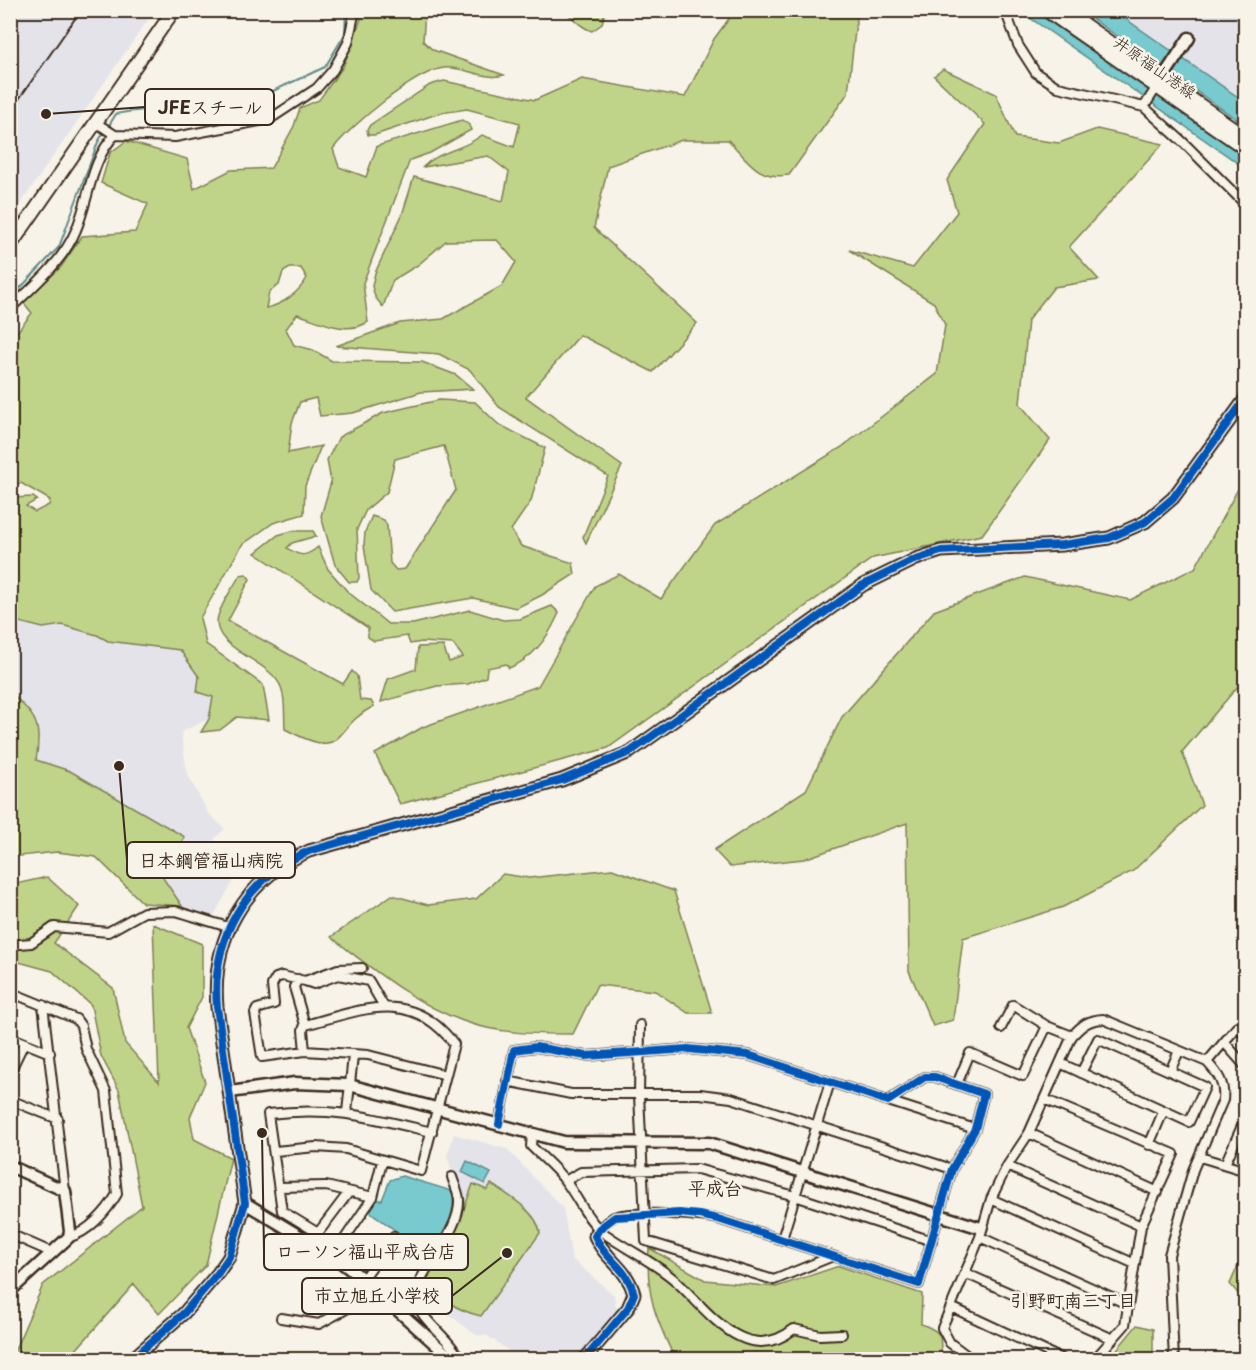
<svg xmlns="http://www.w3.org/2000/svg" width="1256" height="1370" font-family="'Playpen Sans','Klee One',sans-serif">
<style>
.built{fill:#e4e3ea}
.green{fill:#c0d489;stroke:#7e7f54;stroke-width:1.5;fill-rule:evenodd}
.water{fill:#78cacf;stroke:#608a88;stroke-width:1.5}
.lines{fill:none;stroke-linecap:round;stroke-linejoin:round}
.stream{stroke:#608a88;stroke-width:2}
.street-casing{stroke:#3b2a1e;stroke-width:12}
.secondary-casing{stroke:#3b2a1e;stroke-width:15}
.primary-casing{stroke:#3b2a1e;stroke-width:16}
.street{stroke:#f7f3e8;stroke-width:8}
.secondary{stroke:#f7f3e8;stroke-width:10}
.primary{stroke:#f7f3e8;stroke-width:12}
.rail{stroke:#3b2a1e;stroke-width:2}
.cycleway-casing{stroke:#f7f3e8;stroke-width:11}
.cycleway{stroke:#0057b8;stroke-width:8}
.labels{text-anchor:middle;stroke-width:5;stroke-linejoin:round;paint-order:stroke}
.street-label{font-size:16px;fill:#3b2a1e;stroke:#f7f3e8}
.neighbourhood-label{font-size:18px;font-weight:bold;fill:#3b2a1e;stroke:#f7f3e8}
.leader{fill:none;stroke:#3b2a1e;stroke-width:2}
.callout-dot{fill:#3b2a1e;stroke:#f7f3e8;stroke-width:2}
.callout{fill:#f7f3e8;stroke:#3b2a1e;stroke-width:2}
.callout-label{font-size:18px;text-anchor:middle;font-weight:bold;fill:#3b2a1e}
</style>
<rect width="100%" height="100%" fill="#f7f3e8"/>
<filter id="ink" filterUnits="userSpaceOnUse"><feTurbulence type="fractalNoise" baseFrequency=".0167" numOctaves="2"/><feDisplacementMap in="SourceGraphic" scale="12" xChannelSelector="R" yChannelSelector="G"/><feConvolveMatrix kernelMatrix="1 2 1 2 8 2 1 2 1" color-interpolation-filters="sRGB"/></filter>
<g filter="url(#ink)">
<path class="built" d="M11 10 154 11 11 217 10 11Z
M1103 11H1245V109Z
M11 620 43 628 62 625 98 635 108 641 180 650 213 696 209 719 181 732 187 773 208 813 225 829 214 839 240 869 213 917 182 906 163 878 184 837 70 772 36 760 40 741 24 704 11 693Z
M454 1134 507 1149 563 1208 572 1259 614 1295 617 1312 577 1359H520L488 1336 476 1335 427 1298 423 1290 424 1279 448 1245 461 1202 447 1156Z"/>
<path class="green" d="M364 11H425L423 41 433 50 504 75C485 81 463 66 444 68 416 71 350 126 333 149L339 167 366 177 377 146 462 120 469 125 471 130 430 153 410 160 363 283 368 322C346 336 320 321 297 314L286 329 294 345 313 350 332 361 422 362 456 375 473 389 421 392 353 413 320 416 316 398 300 402 292 423 288 453 321 446 305 486 304 514 273 523 242 545 200 618 206 644 263 685 269 720 237 717 220 730 201 732 209 719 213 697 197 692 199 677 180 650 108 641 97 635 62 625 43 628 11 620V498L33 497 37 500 26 506 35 512 49 505 50 500 21 483 11 486V349L14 336 32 313 23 302 61 267 82 236 135 232 148 204 101 183 110 153 126 141 187 159 194 189 231 170 271 168 294 126 300 108 319 100 343 67ZM290 268H301L307 278C299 292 283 305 266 308L269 292 279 285 283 272Z
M605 11 602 24 592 31C579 27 574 17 563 11Z
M739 11 850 10 857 13 848 93 789 175C757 180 749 161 728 140H682L608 166 594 228 697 323 653 372 580 335 526 397 622 466 586 543 583 537 608 476 499 407 470 370 439 354 336 346 400 323 443 319 502 286 516 262 497 240 446 241 418 265 393 280 383 307 375 297 372 286 375 273 402 215 414 177 503 201 509 172 488 156 423 167C440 150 464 150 482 135L514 147 520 123 467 109 440 113 375 135H368L367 130 370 125 430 85 444 81 535 100 582 79 685 97 714 39 734 12Z
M943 69 996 94 1015 137 1059 143 1097 129 1163 144 1069 247 1099 280 1054 287 1028 320 1020 404 1050 440 982 535 873 558 608 748 400 804 375 754 423 727 538 686 595 586 619 574 661 599 715 525 842 447 937 374 945 325 934 303 849 250 913 268 957 212 947 180 985 124 934 76Z
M439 400 475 402 498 424 545 448 531 501 511 530 521 546 573 563 575 574 542 595 516 608 473 598 392 612 371 590 364 545 365 532 372 516 384 520 387 526 390 563 396 570 405 569 456 490 444 446 395 459 387 492 366 510 357 529 359 578 357 582H349L335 565 321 516 331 482 327 460 339 437 383 413Z
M1245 488V678L1182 752 1202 805 1133 871 1063 907 963 938 953 1020 933 1026 909 971 907 823 804 859 730 867 714 850 806 790 842 717 934 611 1025 577 1130 600 1195 568 1238 489Z
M292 531H313L316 536 292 543 287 548C300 557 306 557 318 547L328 569 348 592 388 624H413L470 610 503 620 520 619 552 606 559 613C549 636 533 659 509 668L506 664 487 668 486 677 468 684 437 686 381 702 388 679 416 669 418 647 443 646 449 662 463 657 453 644 422 642 410 644 407 636 374 641 368 637V628L255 553 278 535Z
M246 574 250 579 228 621 343 684 352 671 357 676 360 700 371 701 374 706C329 729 349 763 285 729 284 717 286 699 281 687 270 659 209 649 218 616 222 602 233 588 240 575Z
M10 693C37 715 42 726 36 760L70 771 185 837 163 878 182 906 143 903 96 857 57 852 11 857Z
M612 869 674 891 712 1013H688L655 991 597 985 573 1034C537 1034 497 1034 463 1021 413 1003 373 969 331 937L392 895 428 905 476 899 503 874 529 878Z
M47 877 79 906 54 943 113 988 125 1043 159 1082 153 924 202 944V997L186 1028 205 1082 190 1117 194 1139 231 1158 206 1265 159 1314 134 1284 68 1359H11L43 1285 142 1206 119 1090 101 1056 91 1005 52 971 11 960V885Z
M473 1184 487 1190 491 1184C507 1194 538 1212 540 1233L481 1316C459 1311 439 1299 427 1279L450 1247Z
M649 1248 705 1280 776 1287 839 1266 922 1294 921 1324C951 1335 935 1340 944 1359H675C656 1319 645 1294 649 1248Z
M1245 1250V1302L1230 1284Z
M1137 1325 1153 1329V1359H1109Z"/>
<path class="water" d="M1020 11H1034L1245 157V168Z
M1081 11H1114L1245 102V125Z
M467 1161 491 1173 485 1184 462 1172Z
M402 1176 452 1191C458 1213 442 1239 430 1256L369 1211 374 1200H382L390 1180Z"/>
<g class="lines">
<path class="stream" d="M108 127 116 114 127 112 262 96 325 67 345 34 346 10
M10 299 59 247 98 142 104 132"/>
<g class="street-casing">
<path id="street" d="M1005 10 1018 45 1036 73 1058 87 1144 107 1184 143 1246 205
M1144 107 1156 88
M95 122 115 135 175 137 270 119 317 88 333 70 348 43 355 10
M10 309C34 285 63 262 76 230 89 200 91 159 115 135
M10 945 31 943 54 927 108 932 144 912 176 911 228 927
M362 968 338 969 305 981 282 976 276 978 272 985 274 1004 257 1009 255 1013 262 1057 305 1051 368 1055 446 1075
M305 981 314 984 338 975 369 981 383 1005
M10 992 76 1019 81 1026 86 1049 106 1091 117 1194C107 1211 88 1233 69 1237
M43 1005 65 1191
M640 1025 639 1095 646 1241 774 1280 833 1256
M1001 1028 1013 1005 1047 1026 1072 1036
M10 1037 50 1053
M1224 1042 1246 1067
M305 1051 303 1030 305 1025
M1207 1062 1237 1027 1246 1034
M1060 1063 1189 1122 1205 1087 1098 1039 1081 1073
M1170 1071 1179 1051
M10 1072 24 1043
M507 1081 571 1094H700L731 1098 952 1169
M957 1084 970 1053 1023 1076 1047 1026
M1044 1099 1174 1154 1141 1226 1125 1325 1094 1360
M10 1100 58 1119
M888 1101 975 1129
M347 1112 353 1056
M499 1124 514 1050 536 1047 586 1056 688 1049 748 1055 888 1101 925 1077H935L984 1094 975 1129 952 1169 919 1284 718 1219C698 1215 632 1210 614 1217 609 1220 603 1225 599 1229
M1029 1133 1158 1192
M532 1134 531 1146C543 1158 557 1169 566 1182 578 1198 586 1218 601 1231 625 1249 655 1262 677 1282 710 1313 746 1367 794 1329L820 1335 842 1334
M1149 1145 1163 1112
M275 1151 316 1147 346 1149 421 1171 454 1044C411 987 362 1010 305 1025L294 987 298 979
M1200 1157 1246 1171
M1225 1164 1246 1117
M1007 1166 1141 1226
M452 1177C454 1184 459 1193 459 1200 461 1235 411 1275 416 1301 420 1319 449 1338 458 1356
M565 1181 581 1172 697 1169 795 1196 932 1241
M279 1187 326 1186 373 1197
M349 1192 318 1233 282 1211 268 1114C332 1106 370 1117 432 1132
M991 1199 1135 1264
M10 1234 53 1253
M980 1237 1127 1304
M782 1239 830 1082
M333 1256 373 1197 382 1161
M965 1273 1113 1339
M951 1307 1064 1360
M281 1318 319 1324 350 1307 360 1293 363 1279 394 1236
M973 1360 950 1343 942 1328 980 1237 991 1199 1007 1166 1029 1133 1072 1036C1082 1025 1088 1020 1103 1019L1207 1062C1218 1074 1225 1083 1223 1100L1193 1170 1169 1255 1174 1360"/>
</g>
<g class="secondary-casing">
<path id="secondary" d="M1158 85 1189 38
M230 1092 295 1083 349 1085 564 1142 709 1143 981 1228
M10 1166 65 1191 70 1231 69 1237 10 1291
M245 1203 333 1256 363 1279 453 1360
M131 1360 184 1313 218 1273 229 1257 245 1203 217 1007C211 938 245 879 309 851L562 780 630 752 863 585 916 559 941 551 1062 545 1109 538 1145 522 1173 498 1246 398
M456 1360 458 1356 465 1360
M584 1360 628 1308 634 1294C627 1267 605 1260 595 1236L599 1229"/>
</g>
<g class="primary-casing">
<path id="primary" d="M1046 10 1246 149
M1063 10 1246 137
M10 246 174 10"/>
</g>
<use href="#street" class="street"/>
<use href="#secondary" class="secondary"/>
<use href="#primary" class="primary"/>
<path class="rail" d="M10 112 81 10"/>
<g class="cycleway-casing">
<path id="cycleway" d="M499 1124 514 1050 536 1047 586 1056 688 1049 748 1055 888 1101 925 1077H935L984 1094 975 1129 952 1169 919 1284 718 1219 699 1215 679 1213 615 1217 599 1229 595 1236C605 1260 627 1267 634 1294L628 1308 584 1360
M131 1360 184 1313 218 1273 229 1257 245 1203 217 1007C211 938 245 879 309 851L562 780 630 752 863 585 916 559 941 551 1062 545 1109 538 1145 522 1173 498 1246 398"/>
</g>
<use href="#cycleway" class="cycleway"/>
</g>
</g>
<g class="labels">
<g class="street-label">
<text transform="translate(1155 67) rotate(35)" y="6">井原福山港線</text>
</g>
<g class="neighbourhood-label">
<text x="715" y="1195">平成台</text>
<text x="1073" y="1307">引野町南三丁目</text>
</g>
</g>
<path class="leader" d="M46 114L145 107M119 766L127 860M262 1133L264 1252M507 1253L452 1296"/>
<g class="callout-dot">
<circle cx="46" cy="114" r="6"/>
<circle cx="119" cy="766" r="6"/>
<circle cx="262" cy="1133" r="6"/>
<circle cx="507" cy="1253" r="6"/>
</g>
<g class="callout">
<rect x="145" y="89" width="129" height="36" rx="6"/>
<rect x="127" y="842" width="168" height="36" rx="6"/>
<rect x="264" y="1234" width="204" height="36" rx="6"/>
<rect x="302" y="1278" width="150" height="36" rx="6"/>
</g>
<g class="callout-label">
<text x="210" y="114">JFEスチール</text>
<text x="211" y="867">日本鋼管福山病院</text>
<text x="366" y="1258">ローソン福山平成台店</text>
<text x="377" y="1302">市立旭丘小学校</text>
</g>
<rect width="1256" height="1370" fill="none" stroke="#f7f3e8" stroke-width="36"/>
<rect x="18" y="18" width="1220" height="1334" fill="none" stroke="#3b2a1e" stroke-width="2" filter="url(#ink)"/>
</svg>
